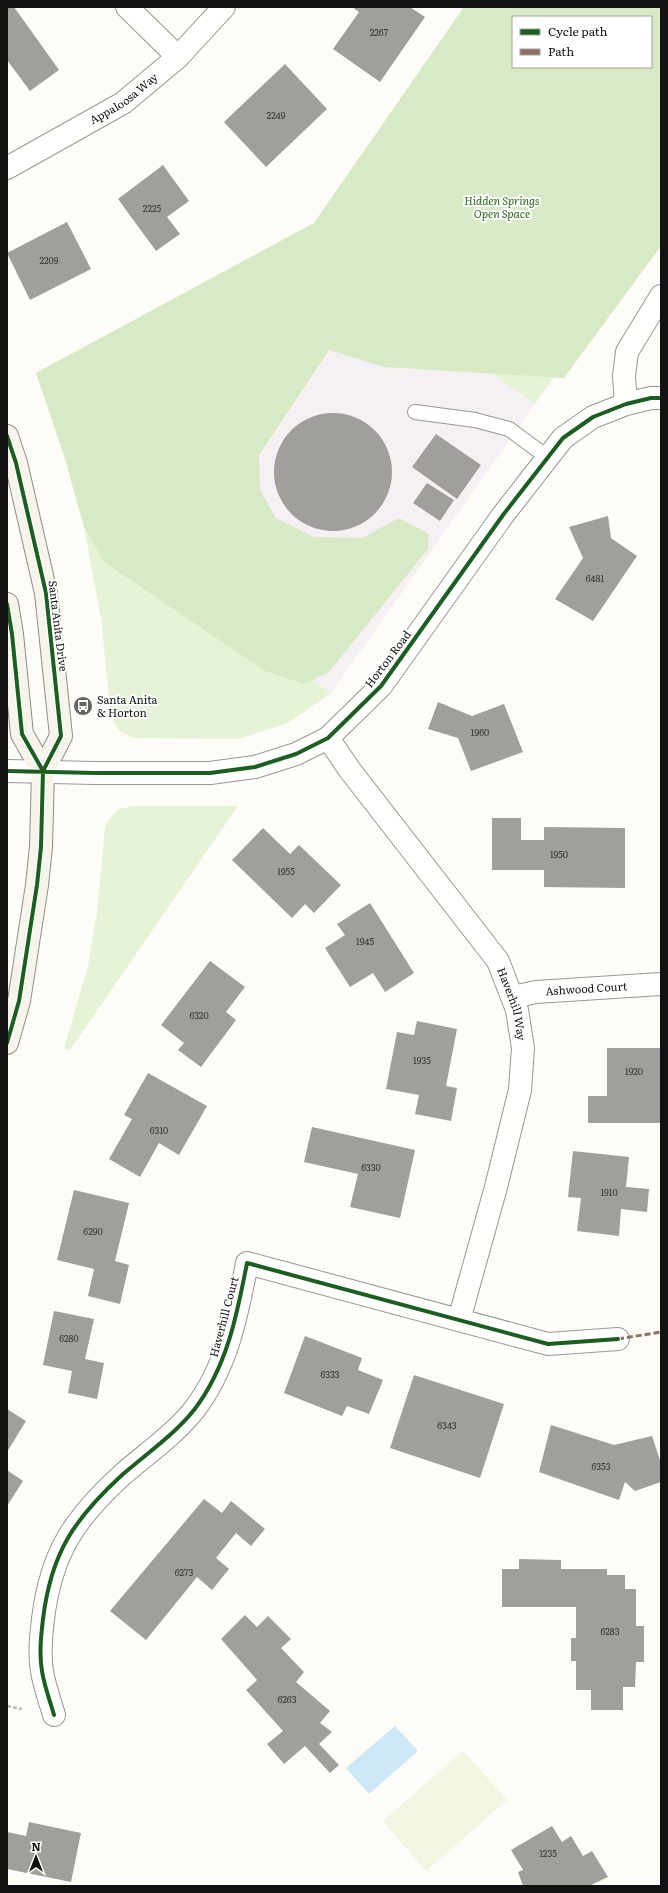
<svg xmlns="http://www.w3.org/2000/svg" width="668" height="1893" font-family="Literata,serif">
<style>
.industrial{fill:#f5f0f3}
.green{fill:#e7f3d7;fill-rule:evenodd}
.forest{fill:#d8eac5;fill-rule:evenodd}
.pitch{fill:#f0f6e1}
.water{fill:#cde8f7}
.building{fill:#a19f9c}
.lines{fill:none;stroke-linecap:round;stroke-linejoin:round}
.service-casing{stroke:#979795;stroke-width:16}
.minor-casing{stroke:#979795;stroke-width:24}
.secondary-casing{stroke:#8e8d8b;stroke-width:24}
.path{stroke:#b9b9b8;stroke-width:2.5;stroke-dasharray:4 2;stroke-linecap:butt}
.service{stroke:#fffffe;stroke-width:14}
.minor{stroke:#fffffe;stroke-width:22}
.secondary{stroke:#f6f4eb;stroke-width:22}
.quiet{stroke:#8d6e63;stroke-width:3;stroke-dasharray:6 3;stroke-linecap:butt}
.cycleway-casing{stroke:#fff;stroke-width:6}
.cycleway{stroke:#1b5e20;stroke-width:4}
.labels{text-anchor:middle;stroke-width:4;stroke-linejoin:round;paint-order:stroke}
.number-label{font-size:9px;fill:#353434}
.street-label{font-size:11px;fill:#111;stroke:#fff}
.park-label{font-size:11px;font-style:italic;fill:#2f6b1f;stroke:#fff}
.poi-label{font-size:11px;fill:#111;stroke:#fff;text-anchor:start}
</style>
<rect width="100%" height="100%" fill="#fdfcf7"/>
<path class="industrial" d="M321 251 535 404 331 693 114 539Z"/>
<path class="green" d="M464 7H661V228L535 404 321 251 114 540 331 693 288 723 239 739 134 738 119 731 111 716 101 619 84 527 64 455 36 373 314 223ZM513 17H651V67H513Z
M133 806H238L70 1050 64 1048 88 966 97 913 105 826 113 814 119 809Z"/>
<path class="forest" d="M464 7H661V246L564 378 384 367 329 350 259 455 260 490 276 518 314 537 362 538 399 518 429 534 428 549 329 672 304 684 265 671 104 562 84 527 64 455 36 373 314 223ZM513 17H651V67H513Z"/>
<path class="pitch" d="M463 1751 507 1800 426 1871 383 1821Z"/>
<path class="water" d="M395 1726 418 1751 369 1794 346 1768Z"/>
<path class="building" d="M8 7H14L59 70 30 91 7 60V8Z
M352 7H410L425 17 380 82 333 49 359 12Z
M285 64 327 109 266 167 224 122Z
M163 165 189 201 167 217 180 234 156 251 118 199Z
M67 222 91 269 30 300 7 253Z
M274 472a59 59 0 1 1 118 0a59 59 0 1 1-118 0Z
M436 434 481 465 457 499 412 467Z
M427 483 454 500 440 521 413 503Z
M608 516 611 538 637 556 593 621 555 599 583 558 569 527Z
M438 702 472 716 504 704 523 752 471 771 458 738 428 729Z
M492 818H521V840H544V827L625 828V888L544 887V870H492Z
M263 828 290 854 299 845 341 885 314 913 305 904 292 918 232 860Z
M370 903 414 973 385 992 373 973 350 987 325 948 345 935 337 924Z
M210 961 245 987 226 1012 236 1020 201 1067 178 1050 184 1043 161 1025Z
M417 1021 457 1029 446 1086 457 1088 451 1121 415 1114 419 1095 386 1089 397 1032 414 1035Z
M607 1048H661V1123H588V1096H607Z
M148 1073 207 1106 179 1155 159 1143 140 1177 109 1159 132 1119 124 1115Z
M312 1127 415 1150 400 1218 350 1207 358 1174 304 1162Z
M573 1151 629 1157 626 1187 649 1189 647 1212 621 1209 619 1236 577 1231 581 1198 568 1197Z
M74 1190 129 1203 115 1261 129 1265 120 1304 88 1296 94 1269 57 1260Z
M54 1311 94 1319 85 1359 104 1363 97 1399 68 1393 72 1371 43 1365Z
M305 1336 362 1358 358 1370 383 1380 369 1414 347 1406 342 1416 284 1393Z
M414 1375 504 1404 480 1478 390 1448Z
M7 1409 26 1421 7 1452Z
M551 1425 614 1445 652 1436 661 1463V1482L635 1491 625 1482 619 1500 539 1472Z
M7 1470 23 1481 7 1506Z
M204 1499 222 1513 231 1501 265 1529 251 1546 236 1533 216 1558 229 1569 212 1590 197 1577 146 1640 110 1611Z
M519 1559 561 1560V1569H607V1575H625V1589H636V1626H644V1662H636L635 1687H623V1710H591V1690H576V1661H571V1638H576V1607H502V1569H519Z
M245 1615 257 1627 268 1616 291 1639 281 1648 304 1672 296 1682 330 1711 320 1723 332 1732 319 1744 339 1765 330 1773 305 1746 284 1764 267 1744 283 1731 246 1690 257 1680 221 1639Z
M29 1822 81 1833 71 1882 7 1869V1832L26 1836Z
M552 1826 562 1842 571 1836 583 1856 592 1851 608 1877 589 1886H523L518 1872 523 1870 511 1850Z"/>
<g class="lines">
<g class="service-casing">
<path id="service" d="M415 412 475 420 509 429 547 457"/>
</g>
<g class="minor-casing">
<g id="minor">
<path d="M127 7 178 57"/>
<path id="s1" d="M7 168 123 103 178 57 224 7"/>
<path d="M626 404 624 376 627 352 661 296"/>
<path id="s2" d="M328 738 349 769 498 961 517 1010 523 1048 520 1090 496 1187 459 1320"/>
<path d="M7 771 95 773H210L255 767 296 754 328 738 381 686 503 515 563 438 593 417 626 404 651 398H661"/>
<path id="s3" d="M513 997 536 992 661 984"/>
<path d="M54 1715C50 1701 44 1685 42 1671 39 1654 41 1636 43 1619 51 1553 74 1519 122 1475 146 1454 174 1435 194 1410 227 1367 237 1315 247 1263L548 1344 618 1339"/>
</g>
</g>
<g class="secondary-casing">
<path id="secondary" d="M7 436 16 463 46 593 61 736 43 771 41 847 37 885 19 1001 7 1043
M7 604 12 634 22 734 43 771"/>
</g>
<path class="path" d="M7 1706 22 1709"/>
<use href="#service" class="service"/>
<use href="#minor" class="minor"/>
<use href="#secondary" class="secondary"/>
<path class="quiet" d="M618 1339 661 1332"/>
<g class="cycleway-casing">
<path id="cycleway" d="M7 436 16 463 46 593 61 736 43 771 41 847 37 885 19 1001 7 1043
M7 604 12 634 22 734 43 771
M7 771 95 773H210L255 767 296 754 328 738 381 686 503 515 563 438 593 417 626 404 651 398H661
M54 1715C50 1701 44 1685 42 1671 39 1654 41 1636 43 1619 51 1553 74 1519 122 1475 146 1454 174 1435 194 1410 227 1367 237 1315 247 1263L548 1344 618 1339"/>
</g>
<use href="#cycleway" class="cycleway"/>
</g>
<defs>
<g id="bus-disc" transform="scale(1)"><circle r="9.5" fill="#646362" stroke="#fff"/><path d="M-5-6H5V4H4V6H2V4H-2V6H-4V4H-5ZM-3.5-4V0h7V-4ZM-3.5 1.2v1.5H-2V1.2ZM2 1.2v1.5H3.5V1.2Z" fill="#fff"/></g>
</defs>
<g fill-rule="evenodd">
<use href="#bus-disc" x="83" y="706"/>
</g>
<g class="labels">
<g class="number-label">
<text x="379" y="36">2267</text>
<text x="276" y="119">2249</text>
<text x="152" y="212">2225</text>
<text x="49" y="264">2209</text>
<text x="595" y="582">6481</text>
<text x="480" y="736">1960</text>
<text x="559" y="858">1950</text>
<text x="286" y="875">1955</text>
<text x="365" y="945">1945</text>
<text x="199" y="1019">6320</text>
<text x="422" y="1064">1935</text>
<text x="634" y="1075">1920</text>
<text x="159" y="1134">6310</text>
<text x="371" y="1171">6330</text>
<text x="609" y="1196">1910</text>
<text x="93" y="1235">6290</text>
<text x="69" y="1342">6280</text>
<text x="330" y="1378">6333</text>
<text x="447" y="1429">6343</text>
<text x="601" y="1470">6353</text>
<text x="184" y="1576">6273</text>
<text x="610" y="1635">6283</text>
<text x="287" y="1703">6263</text>
<text x="548" y="1857">1235</text>
</g>
<g class="street-label">
<text dy="4" stroke="none"><textPath href="#s1" startOffset="136">Appaloosa Way</textPath></text>
<text transform="translate(58 626) rotate(83)" y="4">Santa Anita Drive</text>
<text transform="translate(388 659) rotate(-53)" y="4">Horton Road</text>
<text dy="4" stroke="none"><textPath href="#s3" startOffset="74">Ashwood Court</textPath></text>
<text dy="4" stroke="none"><textPath href="#s2" startOffset="326">Haverhill Way</textPath></text>
<text transform="translate(224 1317) rotate(-75)" y="4">Haverhill Court</text>
</g>
<g class="park-label">
<text x="502" y="205">Hidden Springs<tspan x="502" dy="13">Open Space</tspan></text>
</g>
<g class="poi-label">
<text x="97" y="704">Santa Anita<tspan x="97" dy="13">&amp; Horton</tspan></text>
</g>
</g>
<rect width="668" height="1893" fill="none" stroke="#111111" stroke-width="16"/>
<rect x="512" y="16" width="140" height="52" fill="#ffffff" stroke="#a0a0a0"/>
<rect x="520" y="29" width="20" height="6" fill="#1b5e20" stroke="#a0a0a0"/>
<text x="548" y="36" font-size="12" fill="#111111">Cycle path</text>
<rect x="520" y="49" width="20" height="6" fill="#8d6e63" stroke="#a0a0a0"/>
<text x="548" y="56" font-size="12" fill="#111111">Path</text>
<g transform="translate(36 1857)" stroke="#ffffff" stroke-width="3" paint-order="stroke">
<path d="M0-3L7 15L0 10L-7 15Z" fill="#111111"/>
<text y="-6" font-size="11" font-weight="bold" text-anchor="middle" fill="#111111">N</text>
</g>
</svg>
